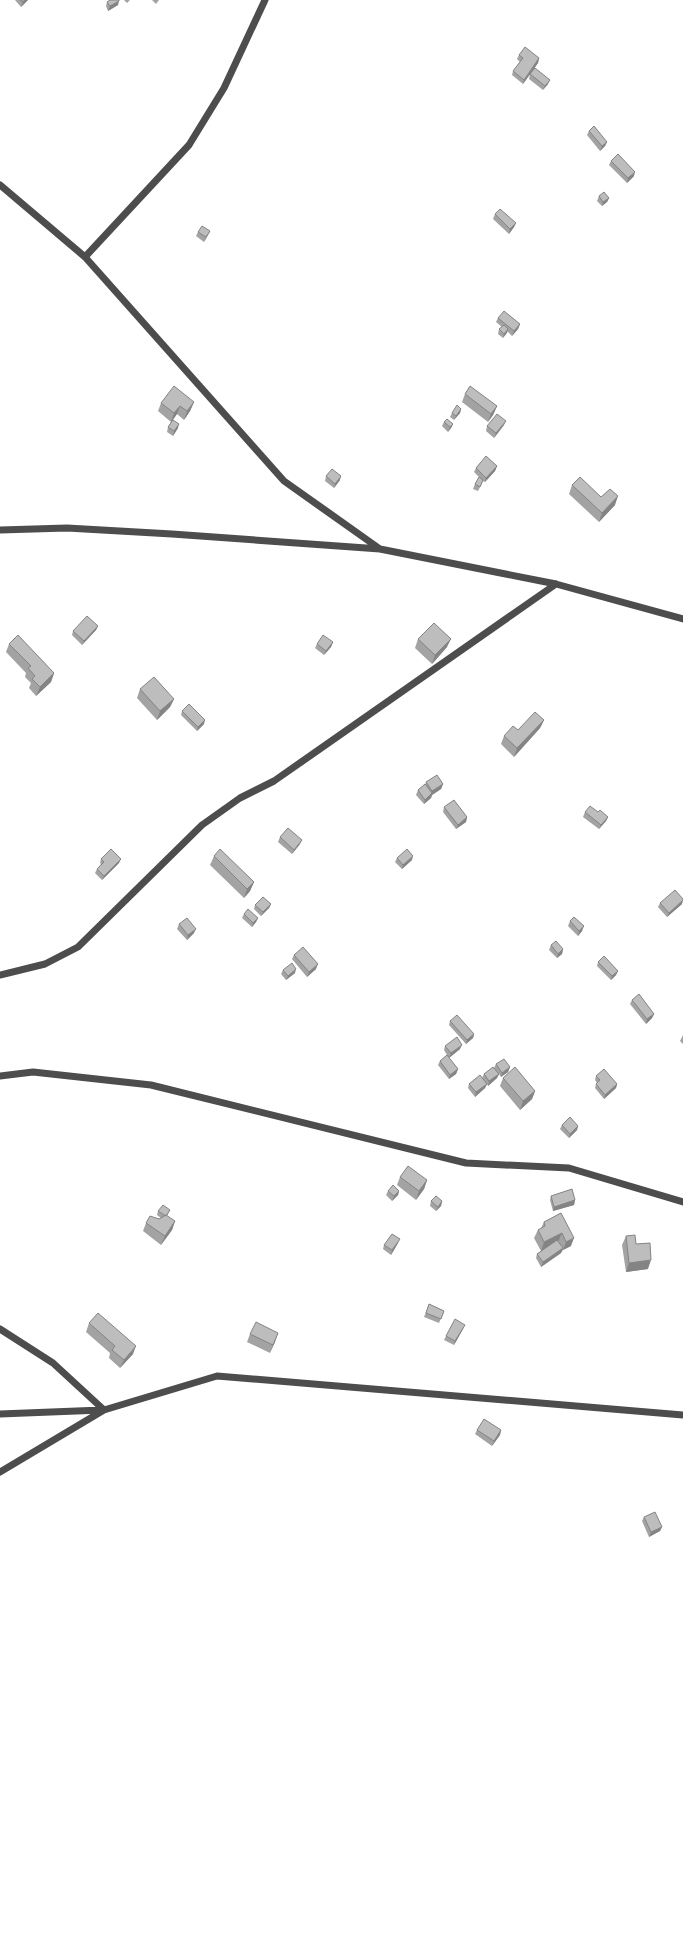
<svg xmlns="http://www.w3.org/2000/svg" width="683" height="1942" font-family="'PT Sans',sans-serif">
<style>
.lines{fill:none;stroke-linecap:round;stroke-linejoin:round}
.minor{stroke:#4d4d4d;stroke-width:7}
.wall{fill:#a3a3a3}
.shaded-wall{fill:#848484}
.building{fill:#bdbdbd;stroke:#848484}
</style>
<rect width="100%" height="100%" fill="#fff"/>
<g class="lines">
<path class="minor" d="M0 185 85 257 284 481 380 549
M85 257 189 145 224 88 265 0
M0 530 67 528 172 534 380 549 556 584 683 619
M0 975 45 964 78 947 202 825 240 798 274 781 556 584
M0 1076 33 1072 151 1085 466 1163 569 1168 683 1202
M0 1329 53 1363 104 1410
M0 1414 102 1410
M0 1472 104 1410 217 1376 683 1415"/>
</g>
<path class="wall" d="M15 0H28L21 7Z
M124 0H130L127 3Z
M152 0H159L156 4Z
M107 2 118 5 108 11 106 6Z
M519 55 539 58 538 63 523 84 512 75 513 71 520 62 517 59Z
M530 74 548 84 543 90 529 79Z
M589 131 607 142 605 146 600 151 587 135Z
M611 161 634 176 627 183 609 165Z
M599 196 609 198 607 202 602 206 597 201Z
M495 214 516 223 514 227 509 234 493 219Z
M210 231 208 235 204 242 196 236 198 232Z
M498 318 520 324 518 329 512 336 507 331 503 338 498 334 499 329 502 327 496 322Z
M465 394 497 406 493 415 488 422 462 402Z
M194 402 190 411 184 420 177 414 173 420 178 428 173 436 167 432 168 427 172 420 171 422 158 411 161 403Z
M461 409 460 413 454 420 450 417 452 413Z
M444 422 453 424 451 428 448 432 442 426Z
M504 425 494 438 486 431 487 426Z
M497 466 495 471 485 482 483 481 478 491 473 489 475 484 480 478 474 472 476 468Z
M326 476 340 480 334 488 325 481Z
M572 485 615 505 599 522 569 494Z
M98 626 96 630 82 645 72 635 73 631Z
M418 639 447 647 432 664 415 648Z
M333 642 331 647 324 655 315 648 317 644Z
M9 644 54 673 51 682 36 696 29 688 31 683 25 677 26 673 6 652Z
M140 689 174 699 170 707 157 720 137 698Z
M182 711 204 724 197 731 181 715Z
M544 720 540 728 514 757 501 744 504 736Z
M426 782 443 784 441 789 432 795 431 798 424 804 416 795 418 790 425 785Z
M444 807 467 817 466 822 456 829 443 812Z
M585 812H598L608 817 606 821 599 829 583 817Z
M280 837 300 844 292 854 278 842Z
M214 856 254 882 250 891 244 898 210 865Z
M397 858 412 860 402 869 395 862Z
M101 859 119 863 102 880 95 873 97 869 101 864 100 863Z
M660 903 682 904 667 917 658 907Z
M271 904 269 908 261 916 254 909 255 905Z
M244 914 258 918 256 922 252 927 242 918Z
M570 921 582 931 578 936 568 926Z
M179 924 194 933 187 940 177 929Z
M551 945 563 949 562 954 557 958 549 950Z
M294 955 316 969 307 977 292 959Z
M598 962 618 971 616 975 611 980 597 966Z
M283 970 295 973 286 980 281 974Z
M632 1000 654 1014 652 1018 646 1024 630 1004Z
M450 1021 474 1034 473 1038 466 1044 449 1025Z
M683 1035V1044L680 1041Z
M445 1046 460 1049 449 1058 458 1069 456 1074 449 1079 438 1065 440 1061 447 1055 444 1050Z
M496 1064 510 1067 508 1072 501 1077 499 1074 497 1078 488 1086 487 1084 485 1088 475 1097 468 1088 469 1084 482 1078 484 1074 494 1068Z
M596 1076 617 1084 616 1088 604 1099 595 1088 596 1084 597 1083 595 1080Z
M503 1078 535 1091 532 1099 520 1110 500 1086Z
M562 1125 578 1126 577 1130 569 1138 560 1129Z
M400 1177 427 1180 424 1189 416 1200 397 1185Z
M388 1191H399L398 1195 392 1201 386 1195Z
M551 1196 575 1200 574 1205 553 1211 550 1200Z
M431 1201H442L441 1206 436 1211 430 1206Z
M170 1210 167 1216 175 1221 172 1230 161 1245 143 1231 146 1223 161 1218 157 1215 158 1211Z
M561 1213 571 1246 563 1250 561 1253 541 1267 536 1258 537 1254 544 1249 541 1251 534 1238 538 1230 541 1228 544 1222Z
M626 1236 636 1244 648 1269 626 1272 622 1245Z
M398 1243 391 1255 383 1249 384 1245Z
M429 1304 444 1311 439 1323 424 1317Z
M89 1323 133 1354 120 1368 109 1358 110 1353 86 1332Z
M463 1329 454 1345 444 1340 446 1336Z
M250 1334 275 1342 270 1353 247 1342Z
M477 1430H501L500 1435 492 1446 475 1434Z
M644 1517 662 1527 660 1531 649 1537 642 1521Z"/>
<path class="shaded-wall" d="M25 0H28L21 7 23 2Z
M119 1 118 5 108 11 110 6Z
M539 58 538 63 523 84 524 80Z
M550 80 548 84 543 90 545 86Z
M607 142 605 146 600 151 602 146Z
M635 172 634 176 627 183 628 178Z
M609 198 607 202 602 206 603 202Z
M516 223 514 227 509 234 510 229Z
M210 231 208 235 204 242 206 237Z
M520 324 518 329 512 336 514 331Z
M508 329 507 333 503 338 504 334Z
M194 402 190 411 184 420 187 411Z
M180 406 177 414 171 422 174 413Z
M497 406 493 415 488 422 491 414Z
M461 409 460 413 454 420 456 416Z
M506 421 504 425 494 438 496 433Z
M179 424 178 428 173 436 174 431Z
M453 424 451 428 448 432 450 427Z
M497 466 495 471 485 482 486 478Z
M341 476 340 480 334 488 335 484Z
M618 496 615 505 599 522 602 513Z
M98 626 96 630 82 645 84 641Z
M451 639 447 647 432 664 435 655Z
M333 642 331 647 324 655 326 651Z
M54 673 51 682 36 696 40 687Z
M174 699 170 707 157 720 160 711Z
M205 720 204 724 197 731 198 727Z
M544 720 540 728 514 757 517 748Z
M443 784 441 789 432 795 431 798 424 804 425 800 431 795 432 791Z
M467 817 466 822 456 829 458 825Z
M608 817 606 821 599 829 601 825Z
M302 840 300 844 292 854 294 850Z
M413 856 412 860 402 869 403 865Z
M121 859 119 863 102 880 104 876Z
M254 882 250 891 244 898 247 889Z
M683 900 682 904 667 917 669 913Z
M271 904 269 908 261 916 263 912Z
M258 918 256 922 252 927 253 923Z
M584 926 582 931 578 936 579 931Z
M196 929 194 933 187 940 188 935Z
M563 949 562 954 557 958 558 954Z
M318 964 316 969 307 977 309 972Z
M296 969 295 973 286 980 288 976Z
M618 971 616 975 611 980 612 976Z
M654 1014 652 1018 646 1024 647 1019Z
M474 1034 473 1038 466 1044 467 1040Z
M462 1045 460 1049 449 1058 451 1053Z
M510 1067 508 1072 501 1077 502 1073Z
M458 1069 456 1074 449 1079 450 1075Z
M499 1074 497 1078 488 1086 489 1081Z
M487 1084 485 1088 475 1097 476 1092Z
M617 1084 616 1088 604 1099 605 1095Z
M535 1091 532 1099 520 1110 523 1101Z
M578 1126 577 1130 569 1138 570 1134Z
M427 1180 424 1189 416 1200 419 1191Z
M399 1191 398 1195 392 1201 394 1196Z
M575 1200 574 1205 553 1211 554 1207Z
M442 1201 441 1206 436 1211 438 1207Z
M175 1221 172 1230 161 1245 165 1236Z
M562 1233 558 1242 541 1251 544 1242Z
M574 1238 571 1246 563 1250 566 1242Z
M400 1239 398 1243 391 1255 392 1250Z
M563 1248 561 1253 541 1267 543 1262Z
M651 1260 648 1269 626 1272 629 1263Z
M465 1325 463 1329 454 1345 455 1341Z
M278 1333 275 1342 270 1353 273 1345Z
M136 1346 133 1354 120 1368 124 1360Z
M501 1430 500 1435 492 1446 494 1441Z
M662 1527 660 1531 649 1537 651 1532Z"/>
<path class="building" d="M20 0H25L23 2Z
M110 0H119V1L110 6 107 2Z
M525 47 539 58 524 80 513 71 523 58 519 55Z
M535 68 550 80 545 86 530 74Z
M594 126 607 142 602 146 589 131Z
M618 154 635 172 628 178 611 161Z
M604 192 609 198 603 202 599 196Z
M500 209 516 223 510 229 495 214Z
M202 226 210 231 206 237 198 232Z
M504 311 520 324 514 331 498 318Z
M504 325 508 329 504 334 499 329Z
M174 386 194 402 187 411 180 406 174 413 161 403Z
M470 386 497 406 491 414 465 394Z
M457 405 461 409 456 416 452 413Z
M497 414 506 421 496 433 487 426Z
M447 419 453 424 450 427 444 422Z
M173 420 179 424 174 431 168 427Z
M486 456 497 466 486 478 476 468Z
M332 469 341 476 335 484 326 476Z
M479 477 483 480 480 487 475 484Z
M580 477 601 497 610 489 618 496 602 513 572 485Z
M87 616 98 626 84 641 73 631Z
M434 623 451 639 435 655 418 639Z
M18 635 54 673 40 687 32 679 35 676 28 668 31 666 9 644Z
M323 635 333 642 326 651 317 644Z
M154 677 174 699 160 711 140 689Z
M189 704 205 720 198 727 182 711Z
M535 712 544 720 517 748 504 736 513 726 518 730Z
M437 775 443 784 432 791 426 782Z
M425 784 432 793 425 800 418 790Z
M454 800 467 817 458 825 444 807Z
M590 806 598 812 600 810 608 817 601 825 585 812Z
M288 828 302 840 294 850 280 837Z
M111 849 121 859 104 876 97 869 104 862 101 859Z
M220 849 254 882 247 889 214 856Z
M407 849 413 856 403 865 397 858Z
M675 890 683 899V900L669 913 660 903Z
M263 897 271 904 263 912 255 905Z
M248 909 258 918 253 923 244 914Z
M574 917 584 926 579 931 570 921Z
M187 918 196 929 188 935 179 924Z
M556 941 563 949 558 954 551 945Z
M303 947 318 964 309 972 294 955Z
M604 956 618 971 612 976 598 962Z
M292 963 296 969 288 976 283 970Z
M639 994 654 1014 647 1019 632 1000Z
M457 1015 474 1034 467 1040 450 1021Z
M457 1037 462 1045 451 1053 445 1046Z
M447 1055 458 1069 450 1075 440 1061Z
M504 1059 510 1067 502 1073 496 1064Z
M493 1067 499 1074 489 1081 484 1074Z
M515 1067 535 1091 523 1101 503 1078Z
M604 1069 617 1084 605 1095 596 1084 600 1080 596 1076Z
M480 1075 487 1084 476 1092 469 1084Z
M570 1117 578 1126 570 1134 562 1125Z
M408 1166 427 1180 419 1191 400 1177Z
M393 1185 399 1191 394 1196 388 1191Z
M572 1189 575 1200 554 1207 551 1196Z
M436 1196 442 1201 438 1207 431 1201Z
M163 1205 170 1210 166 1216 158 1211Z
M561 1213 574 1238 566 1242 562 1233 544 1242 538 1230 545 1226 544 1222Z
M166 1215 175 1221 165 1236 146 1223 150 1216 159 1219Z
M392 1234 400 1239 392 1250 384 1245Z
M635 1235 636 1244 650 1243 651 1260 629 1263 626 1236Z
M557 1240 563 1248 543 1262 537 1254Z
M429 1304 444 1311 441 1319 426 1313Z
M98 1313 136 1346 124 1360 112 1350 115 1346 89 1323Z
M455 1319 465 1325 455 1341 446 1336Z
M256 1322 278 1333 273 1345 250 1334Z
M484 1419 501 1430 494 1441 477 1430Z
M655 1512 662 1527 651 1532 644 1517Z"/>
</svg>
